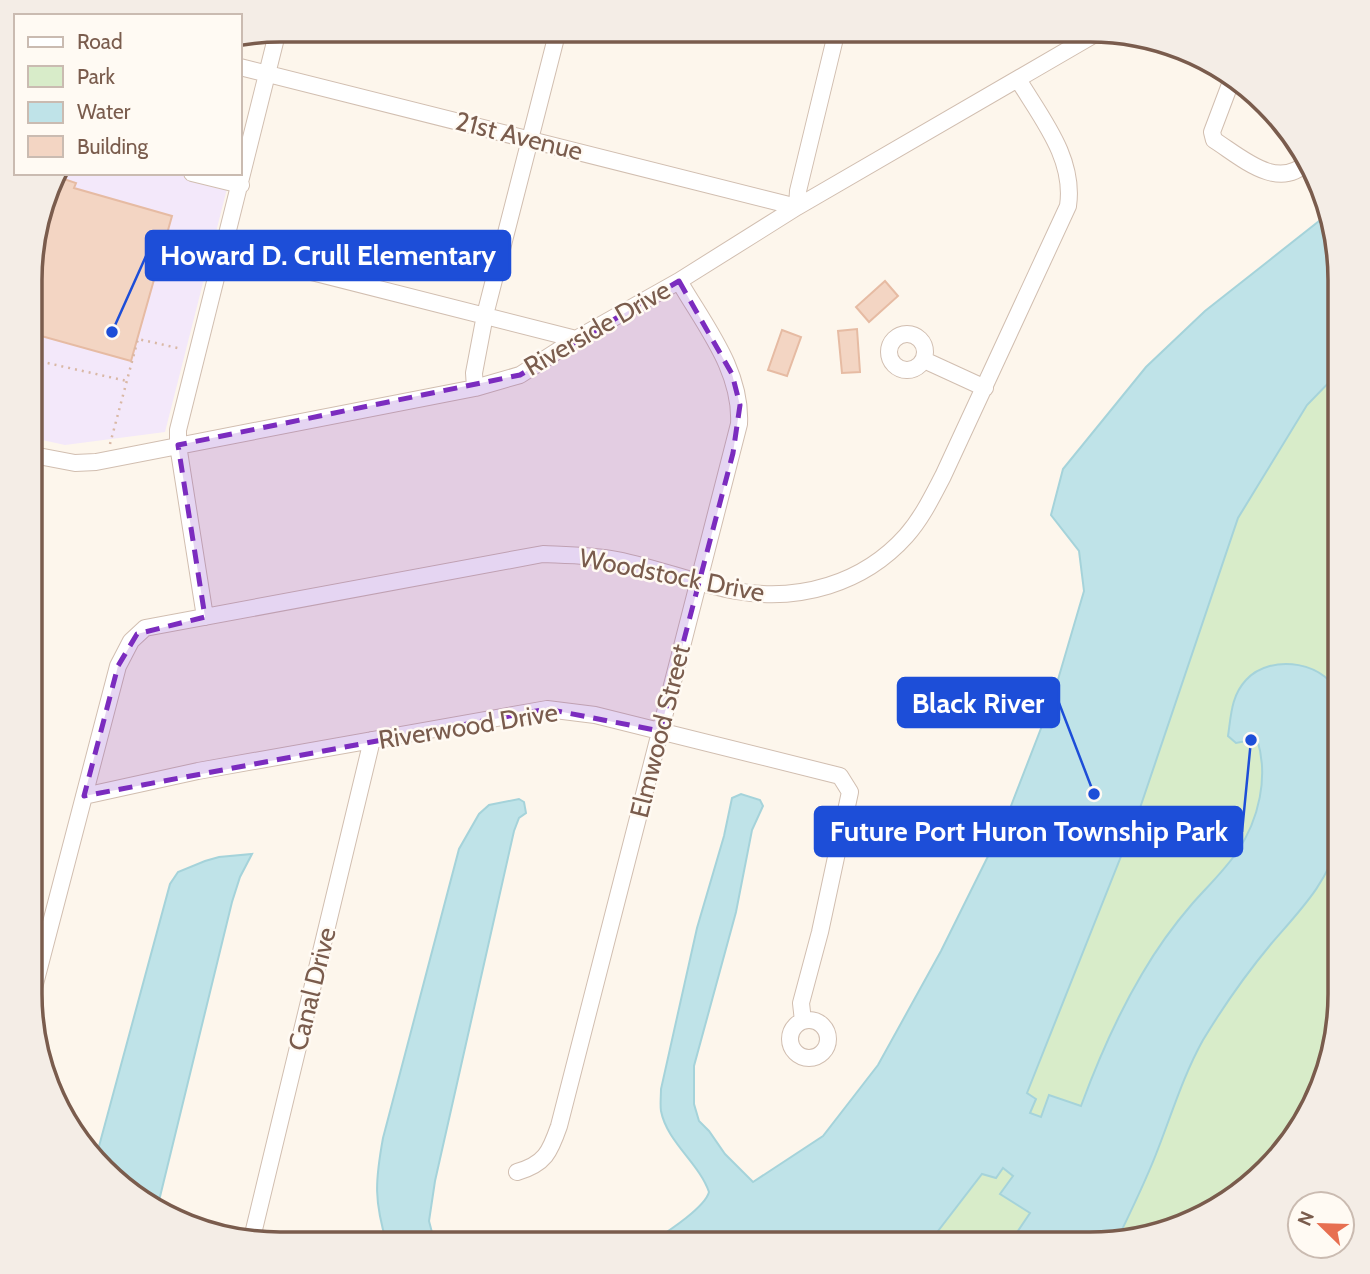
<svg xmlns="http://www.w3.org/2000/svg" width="1370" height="1274" font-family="Cabin,sans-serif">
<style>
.education{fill:#f3e8fa}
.green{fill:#d8ecc9}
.water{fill:#bfe3e8;stroke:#a5d3da;stroke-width:2}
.building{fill:#f3d5c3;stroke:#e6bba3;stroke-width:2}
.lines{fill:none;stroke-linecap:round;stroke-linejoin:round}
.minor-casing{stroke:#d1beb0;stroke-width:18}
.path{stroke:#d9b8a5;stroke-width:2.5;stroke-dasharray:2 5;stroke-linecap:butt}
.minor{stroke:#fff;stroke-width:16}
.marked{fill:#7b2cbf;fill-opacity:0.2;stroke:#7b2cbf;stroke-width:5;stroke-dasharray:14 9;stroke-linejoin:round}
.labels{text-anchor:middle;stroke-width:5;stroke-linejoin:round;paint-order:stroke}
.street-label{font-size:26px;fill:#7a5c4d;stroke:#fffaf3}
.rim{fill:none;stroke:#7a5c4d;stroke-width:3.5}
.leader{fill:none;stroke:#1d4ed8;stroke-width:2.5}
.callout-dot{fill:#1d4ed8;stroke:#fffaf3;stroke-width:2.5}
.callout{fill:#1d4ed8;stroke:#1d4ed8;stroke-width:2.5}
.callout-label{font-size:28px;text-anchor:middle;font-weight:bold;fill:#fff}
</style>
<rect width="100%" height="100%" fill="#fdf6ec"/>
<path class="education" d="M56 173H231L165 432 65 445 33 438 34 232Z"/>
<path class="green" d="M1340 371V994L1315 1104 1255 1182 1185 1225 1106 1244H928L981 1176 1027 1094 1139 811 1238 518 1307 405Z"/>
<path class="water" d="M1328 214 1340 263V371L1307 405 1238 518 1139 811 1027 1093 1036 1099 1030 1113 1041 1117 1049 1095 1081 1106C1098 1060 1117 1016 1142 974 1156 950 1173 926 1192 904 1207 887 1224 871 1237 852 1259 820 1269 776 1257 739L1236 743 1228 736C1231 716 1231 696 1246 680 1271 652 1330 662 1340 699V838C1327 884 1301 909 1271 944 1246 974 1223 1007 1203 1040 1184 1074 1172 1113 1158 1149 1146 1181 1131 1211 1116 1242L1106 1244H1009L1030 1213 1000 1194 1013 1176 1003 1168 996 1178 982 1174 928 1244H649C664 1234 705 1208 709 1192 699 1163 667 1142 661 1111 660 1105 661 1096 661 1089L697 928 724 836 732 798 741 794 760 800 763 806 752 830 736 912 694 1066V1104L699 1121 709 1131 725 1154 753 1182 823 1136 878 1065 941 951 1004 824 1052 700 1084 591 1079 551 1051 515 1063 469 1146 367 1205 311Z
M519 799 524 802 526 813 519 818 514 831 435 1181 429 1221 435 1244H387C374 1201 375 1182 383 1138L459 849 479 814 489 805Z
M252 854 240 877 232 902 157 1209 95 1161 170 884 178 872 205 861 219 857Z"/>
<path class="building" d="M58 177 76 183 74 188 172 216 131 361 34 334V258Z
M885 281 898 296 869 322 856 307Z
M857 329 860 372 842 373 838 331Z
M782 330 801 337 787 376 768 370Z"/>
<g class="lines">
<g class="minor-casing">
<path id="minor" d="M240 67 797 207 798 191 837 30
M1232 79 1212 132 1214 140C1241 157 1278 192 1307 162
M192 173 241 185
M225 250 576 339
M889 352a18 18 0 1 1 36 0a18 18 0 1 1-36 0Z
M924 360 985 388
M475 388 474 373 485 315 558 30
M33 455 75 463 96 462 475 388 520 375 576 339 679 281 797 207 1102 30
M205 617 178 445V430L278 30
M84 796 198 771 547 709 595 715 840 776 850 792 820 932 801 1003 803 1021
M30 1003 118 666 131 641 145 628 543 554C568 555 593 555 617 560 658 568 696 584 736 591 799 602 863 584 906 536 922 518 932 497 943 476L1068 206C1075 159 1042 119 1019 81
M790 1039a19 19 0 1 1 38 0a19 19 0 1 1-38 0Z
M517 1172C545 1164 550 1152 559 1126L739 424C742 371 705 326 679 281
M252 1238 372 740"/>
</g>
<path class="path" d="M34 360 127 381
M110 444 138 339 182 349"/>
<use href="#minor" class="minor"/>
</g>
<path class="marked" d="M679 281 732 374 740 405 733 453 660 731 547 709 84 796 118 666 137 634 205 617 178 445 520 375Z"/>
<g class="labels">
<g class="street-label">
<text transform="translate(519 136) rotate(14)" y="9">21st Avenue</text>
<text transform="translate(597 328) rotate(-30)" y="9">Riverside Drive</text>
<text transform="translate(672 575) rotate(11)" y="9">Woodstock Drive</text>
<text transform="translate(468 726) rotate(-9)" y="9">Riverwood Drive</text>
<text transform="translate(660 731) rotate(-76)" y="9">Elmwood Street</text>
<text transform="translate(312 989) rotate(-76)" y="9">Canal Drive</text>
</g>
</g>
<path d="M0 0H1370V1274H0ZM280 42H1090A238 238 0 0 1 1328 280V994A238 238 0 0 1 1090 1232H280A238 238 0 0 1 42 994V280A238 238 0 0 1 280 42Z" fill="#f4ede6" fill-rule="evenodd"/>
<path class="rim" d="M280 42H1090A238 238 0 0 1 1328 280V994A238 238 0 0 1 1090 1232H280A238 238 0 0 1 42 994V280A238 238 0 0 1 280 42Z"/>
<path class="leader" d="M112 332L146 256M1094 794L1059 703M1251 740L1242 832"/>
<g class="callout-dot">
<circle cx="112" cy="332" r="7"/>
<circle cx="1094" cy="794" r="7"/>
<circle cx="1251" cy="740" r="7"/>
</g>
<g class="callout">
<rect x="146" y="231" width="364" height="49" rx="7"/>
<rect x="898" y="678" width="161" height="49" rx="7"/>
<rect x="815" y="807" width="427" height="49" rx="7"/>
</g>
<g class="callout-label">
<text x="328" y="265">Howard D. Crull Elementary</text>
<text x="978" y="713">Black River</text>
<text x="1029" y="841">Future Port Huron Township Park</text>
</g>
<rect x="14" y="14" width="228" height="161" fill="#fffaf3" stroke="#cabbb1" stroke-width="2"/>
<rect x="28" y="37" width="35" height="10" fill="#ffffff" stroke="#cabbb1" stroke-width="2"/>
<text x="77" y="49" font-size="21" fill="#7a5c4d">Road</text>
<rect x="28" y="66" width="35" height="21" fill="#d8ecc9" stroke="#cabbb1" stroke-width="2"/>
<text x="77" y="84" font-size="21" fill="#7a5c4d">Park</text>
<rect x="28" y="102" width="35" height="21" fill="#bfe3e8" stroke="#cabbb1" stroke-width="2"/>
<text x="77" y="119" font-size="21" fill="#7a5c4d">Water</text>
<rect x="28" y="136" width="35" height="21" fill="#f3d5c3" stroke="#cabbb1" stroke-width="2"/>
<text x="77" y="154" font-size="21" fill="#7a5c4d">Building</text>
<g transform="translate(1321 1225) rotate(293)"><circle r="33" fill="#fffaf3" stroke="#cabbb1" stroke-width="2"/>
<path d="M0-5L12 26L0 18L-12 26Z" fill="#e76f51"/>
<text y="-10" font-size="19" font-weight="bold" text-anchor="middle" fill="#7a5c4d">N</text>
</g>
</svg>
